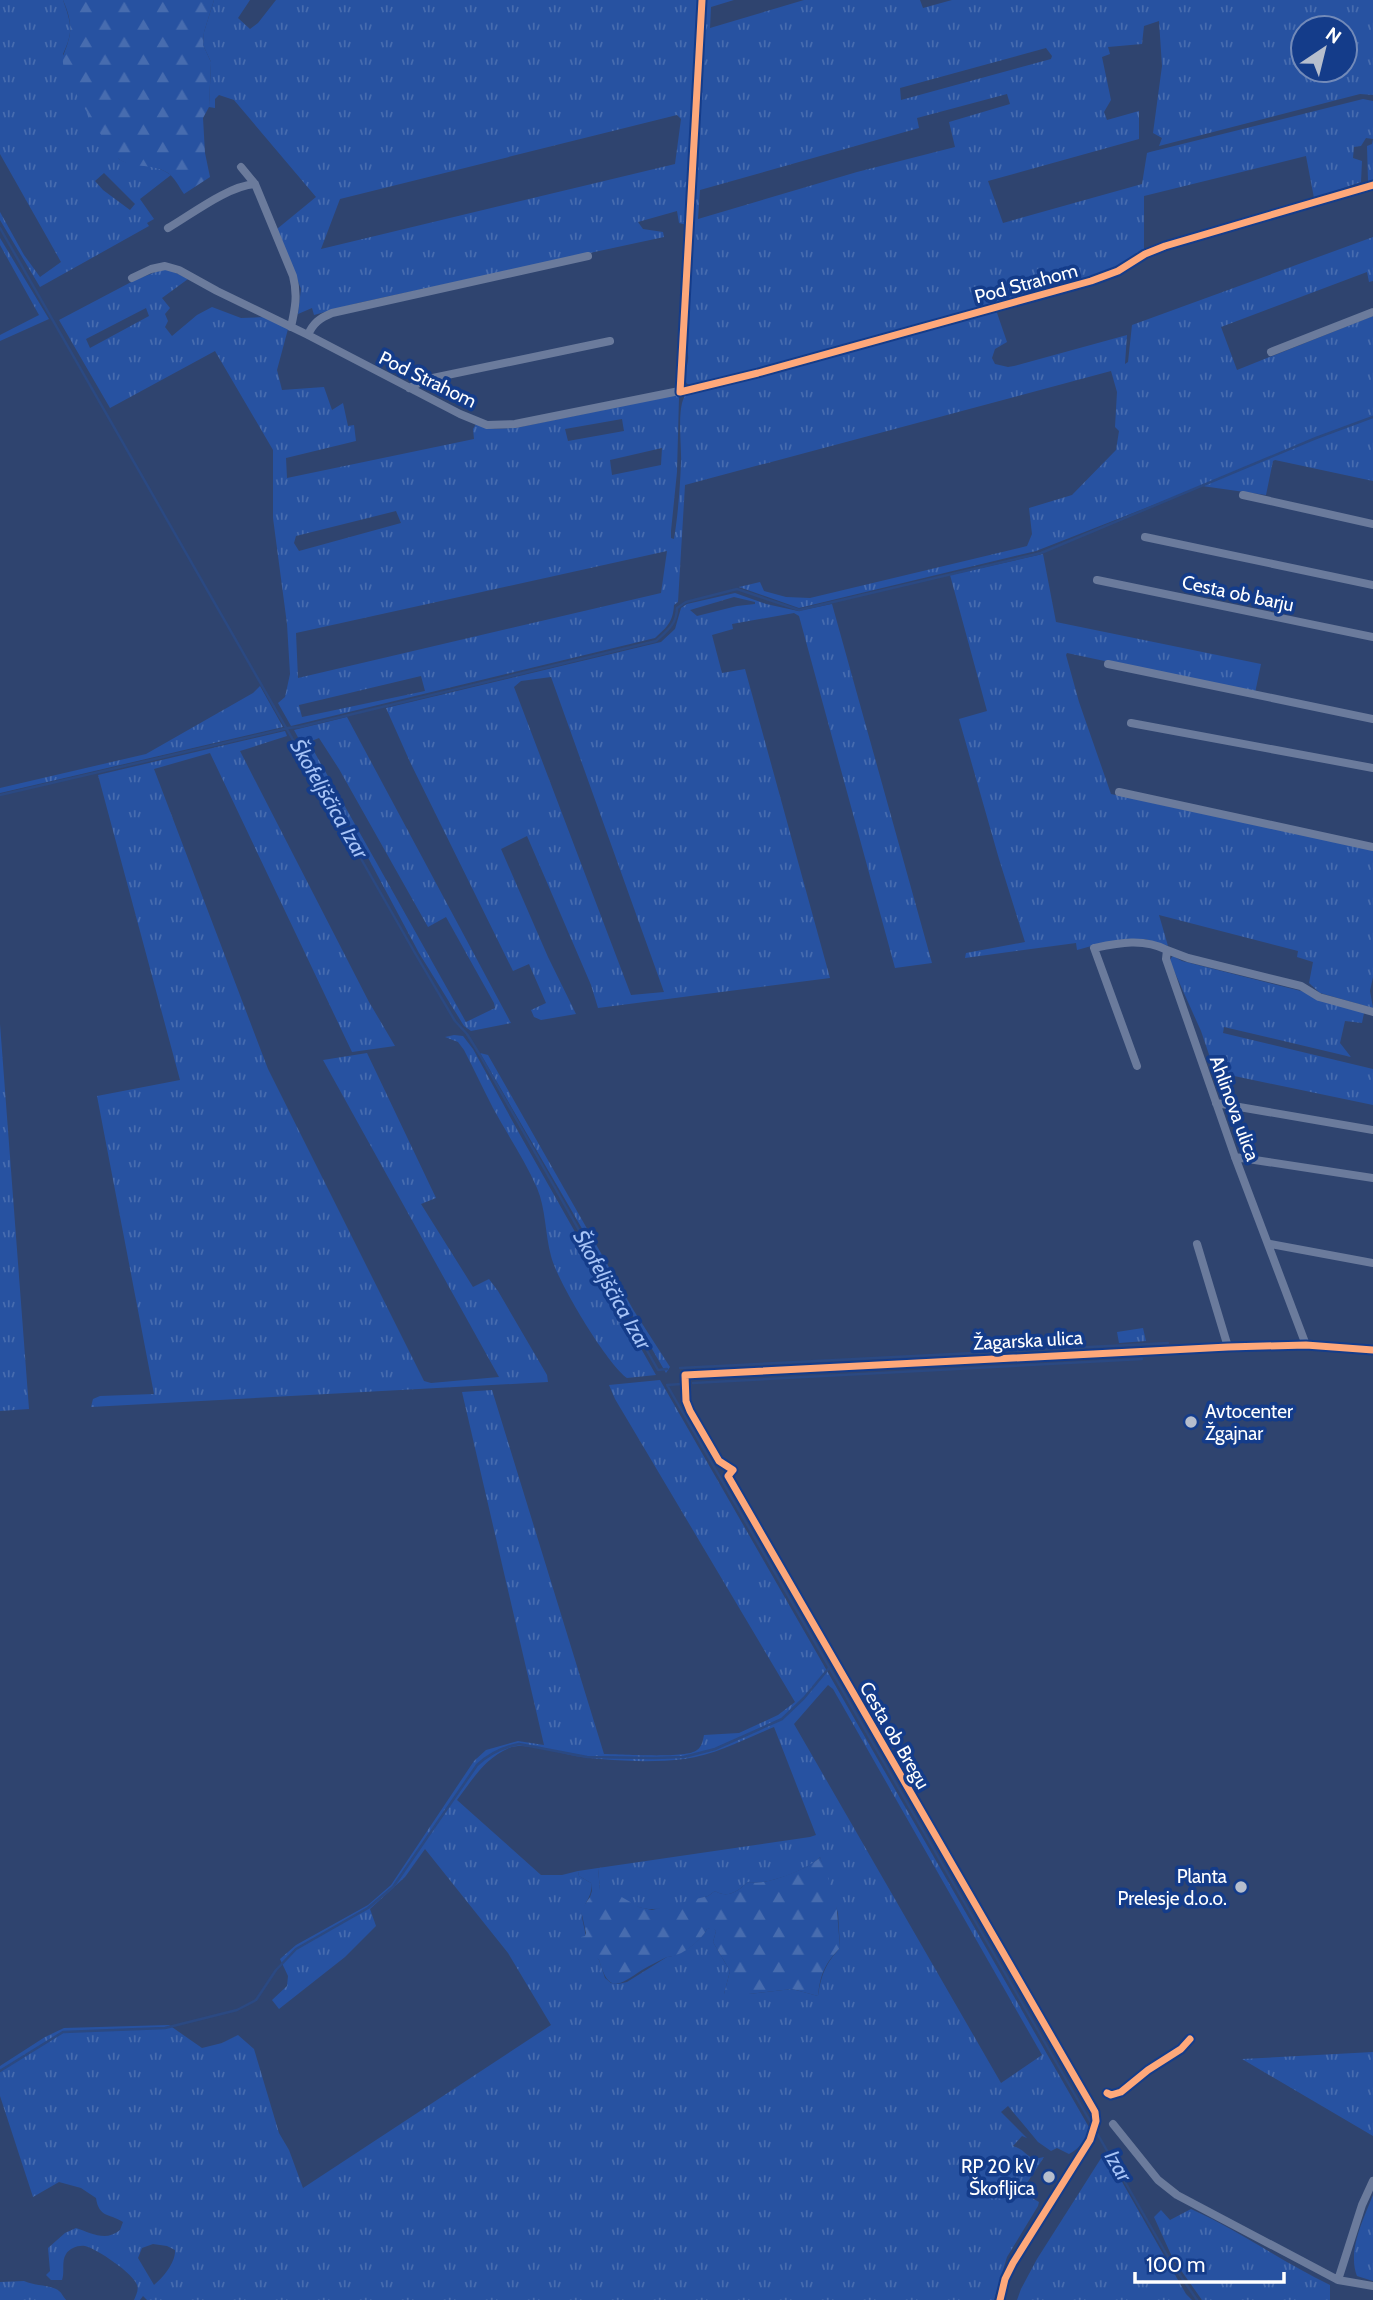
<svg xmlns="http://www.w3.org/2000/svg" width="1373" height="2300" font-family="Cabin,sans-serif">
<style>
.grass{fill:url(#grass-tufts);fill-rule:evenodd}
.forest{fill:url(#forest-firs)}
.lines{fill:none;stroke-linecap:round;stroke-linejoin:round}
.stream{stroke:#2b4982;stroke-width:2.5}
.minor{stroke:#6b7b9c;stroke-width:8}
.cycleway-casing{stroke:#143c8a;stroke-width:11}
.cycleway{stroke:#fea87a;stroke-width:7}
.poi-dot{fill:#b6becd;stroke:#143c8a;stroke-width:2.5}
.labels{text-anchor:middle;stroke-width:7;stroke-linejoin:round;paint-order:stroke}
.street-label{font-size:19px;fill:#fff;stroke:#143c8a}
.poi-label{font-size:19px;fill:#fff;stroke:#143c8a;text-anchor:end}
.water-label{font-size:21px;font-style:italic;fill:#a7c4f7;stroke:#143c8a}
</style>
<defs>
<pattern id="grass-tufts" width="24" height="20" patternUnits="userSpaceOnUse" patternTransform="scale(1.75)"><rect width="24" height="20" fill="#2752a1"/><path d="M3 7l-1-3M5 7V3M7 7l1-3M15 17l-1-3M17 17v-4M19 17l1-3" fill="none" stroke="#476caf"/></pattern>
<pattern id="forest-firs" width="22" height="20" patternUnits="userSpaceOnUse" patternTransform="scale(1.75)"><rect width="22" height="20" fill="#2752a1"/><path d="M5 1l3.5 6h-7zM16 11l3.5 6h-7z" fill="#476caf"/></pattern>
</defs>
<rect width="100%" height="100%" fill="#2f446f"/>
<path class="grass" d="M0 0H63C71 23 74 31 63 54L119 159C128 165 137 163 148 165 157 167 163 170 171 175L140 199 154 219 147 223 149 226 40 287 0 220V212L24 255 40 277 61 262 0 154ZM104 173 135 204 130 210 103 190 95 181Z
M214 0H250L238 18 250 29 258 23 276 0H699L687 225 679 223 677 211 638 222 643 229 663 232 664 237 358 303 314 315 312 308 298 314 301 289 277 229 316 197 234 100 219 95 215 99V108L209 107 211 62 203 45 204 32ZM677 115 681 119 675 164 321 249 340 199Z
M705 0H734L711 7 710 28 804 0H920L923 8 952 0H1373V95L1360 94 1159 146 1162 138 1153 133 1162 66 1159 21 1144 26 1142 44 1108 47 1110 54 1102 57 1111 100 1104 112 1107 120 1139 111V139L988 181 1003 223 1142 184 1147 153 1150 152 1363 99 1373 101V180L1368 181 1367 146 1372 144 1373 139 1366 138 1361 146 1354 147 1353 158 1362 161 1361 182 1314 198 1306 156 1144 196V250L1110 271 1072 284 691 386C679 381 687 370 688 360 689 356 687 351 686 347ZM1303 28H1345V70H1303ZM1046 48 1052 56 1051 59 901 100 900 88ZM1007 94 1010 104 949 122 955 147 857 172 698 219 700 190 919 128 917 118Z
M1373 237V281L1369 282 1367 272 1221 327 1237 370 1373 316V481L1275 460 1273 461 1266 495 1202 486 1036 551 799 608 739 587 760 582 764 591 786 597 810 598 1027 546 1032 534 1029 508 1072 495 1116 450 1119 431 1115 427 1117 392 1111 371 685 485 678 602 674 605C673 622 667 627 655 638L291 726 278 703 285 697 290 674 287 624 273 518V450L215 351 110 408 59 320 135 280 166 268 188 279 162 298 170 308 165 314 168 321 165 327 172 336 197 315 212 307 241 318 266 317 288 329 277 370 282 390 324 387 332 410 343 403 348 426 354 425 356 441 286 458 287 478 474 439 473 429 476 424 494 429 515 428 676 395 679 397 677 472 671 531V538L674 539C678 515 680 488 681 463 682 446 676 407 686 394L714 389 996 310 1007 342 995 349 992 358 995 364 1008 367 1014 366 1127 335 1125 364 1128 362 1132 325ZM146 308 149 316 90 348 86 339ZM622 419 624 431 568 441 565 429ZM662 448 661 465 612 475 610 460ZM396 511 401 523 299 551 294 543 296 536ZM667 551 661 593 298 678 296 633ZM421 676 425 691 302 717 299 705Z
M0 238 49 319 0 341V335L39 315 0 245Z
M1043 554 1056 622 1261 664 1255 693 1067 653 1066 655 1079 702 1111 794 1373 850V977L1370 991 1373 1008 1320 993 1309 983 1313 962 1297 957 1298 951 1159 915 1168 946 1145 939 1106 942 1077 950 1076 943 965 958 966 953 1025 942 999 859 959 719 987 711 950 575Z
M735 593 766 604 798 611 832 604 932 963 895 968 799 616 794 613 732 624 733 629 712 635 722 673 745 669 830 978 598 1008 591 985 527 836 501 849 548 957 576 1014 541 1020 534 1017 531 1010 546 1003 529 964 513 971 410 762 386 708 661 642 675 629 681 608 687 604ZM734 597 755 602V604L737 606 697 616 690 610ZM551 677 664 992 631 995 514 687 521 681Z
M260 686 283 727 0 793V788L146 754 253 693Z
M347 717 511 1023 471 1031 464 1026 419 953 357 837 320 778 294 730ZM319 738 339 769 428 927 446 917 494 1003 495 1008 466 1022 311 746 309 742Z
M285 731 287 736 240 751 369 1002 395 1046 352 1052 210 753 154 769 268 1069 424 1381 431 1383 499 1377 323 1060 367 1053 436 1198 421 1204 473 1287 489 1279 498 1291 547 1375 548 1382 91 1407 93 1399 100 1396 154 1394 97 1096 180 1080 98 775Z
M1173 956 1182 961 1309 993 1364 1013 1362 1023 1345 1021 1340 1043 1351 1057 1224 1027 1223 1033 1373 1069V1105L1215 1072 1201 1031 1171 964 1170 959Z
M0 1024 29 1409 0 1411Z
M454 1035 463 1036 473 1049 519 1133 656 1375 627 1378C607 1364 557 1281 551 1256 545 1234 546 1209 537 1188 525 1160 507 1134 493 1108 483 1089 474 1069 464 1050L458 1042 445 1037Z
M480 1053 488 1055 634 1311 670 1367 666 1373Z
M1143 1328 1146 1341 1119 1343 1117 1332Z
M660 1380 1090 2129C1085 2141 1080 2148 1069 2154L1057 2148 1051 2151 1038 2142 1008 2106 1001 2112 1027 2138 1022 2136 1013 2146C1029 2151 1026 2162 1044 2157L1025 2186 1027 2195 1039 2202 1038 2206 1007 2257 994 2300H147L143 2296 140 2300H134C136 2295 139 2290 137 2285 134 2274 96 2248 85 2246 78 2245 70 2248 66 2254 61 2262 65 2272 62 2280H51L46 2275 50 2271 48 2248 65 2233 76 2228C91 2233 106 2242 120 2230L123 2222C109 2213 99 2218 96 2198L81 2188 59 2182 33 2197 0 2096V2066L45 2037 64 2028 169 2025 202 2048 222 2043 238 2035 254 2049 279 2133 289 2150 303 2188 551 2025 508 1953 425 1849 405 1877 370 1909 376 1926 345 1957 279 2009 272 2000 287 1986 288 1976 280 1959 296 1945 368 1905 391 1885 474 1761 486 1750 518 1741 544 1745 462 1392 492 1390 604 1754C621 1754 687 1759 697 1750 702 1747 703 1740 704 1735L739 1733 778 1715 795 1702 615 1399 609 1385ZM828 1685 833 1689 1042 2055 1001 2083 794 1724ZM774 1727 816 1835 810 1837 598 1868 600 1890C614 1892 623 1900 636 1906 657 1915 687 1902 708 1896L715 1891C728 1899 738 1891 748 1882 763 1887 810 1869 820 1857L838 1913 840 1948C826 1963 821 1975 818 1996L792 1989 749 1994H724L730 1971 713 1942 716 1931 713 1927 707 1929C701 1941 681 1956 667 1957L627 1982 618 1984 611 1983 605 1978 599 1960 594 1955 585 1936C586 1929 581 1920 582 1912 585 1901 593 1896 591 1883L579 1876 578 1871 562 1875H541L457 1800C473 1779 484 1759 509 1748 527 1741 562 1755 582 1757 615 1761 651 1763 684 1759 715 1755 745 1739 774 1727ZM153 2244 167 2246 175 2250C176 2262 163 2278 154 2285L138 2258 142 2248Z
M1373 2052V2136L1242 2059Z
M1105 2152 1186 2294 1192 2300H1017L1021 2289 1037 2259Z
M1373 2195V2281L1357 2276C1347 2251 1364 2218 1373 2195Z
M1191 2209C1240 2231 1282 2262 1330 2285V2300H1202L1173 2259 1154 2217 1161 2210 1170 2220Z
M24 2281C34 2286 53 2285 59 2291 62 2293 63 2297 66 2300H0V2282Z"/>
<path class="forest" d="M63 0H214L204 32 203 45 211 62 209 107 203 118 205 153 210 177 184 194C179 187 175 178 168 173 152 162 128 170 117 157 106 144 64 78 63 63 62 55 66 50 68 42 73 27 69 14 63 0Z
M820 1857 836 1899 840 1948C825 1963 820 1975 818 1996L792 1989 749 1994H724L730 1971 713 1942 716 1931 713 1928 707 1929C701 1941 681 1957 667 1957 659 1961 650 1965 642 1970 618 1986 609 1994 599 1960L583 1949 581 1937 585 1936 586 1933 581 1910 590 1897 592 1891 591 1883 579 1876 578 1871 598 1868 600 1890 606 1888 639 1907 652 1910 708 1896 715 1891C728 1899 738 1891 748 1882 763 1887 811 1868 820 1857Z"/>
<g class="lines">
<path class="stream" d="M0 228 415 953 455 1021 467 1034 480 1055 658 1370 667 1369
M0 795 288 728 299 727 656 641C667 631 677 624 677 608L686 602 737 589 799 610 1041 553 1316 438 1373 417
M680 1368 1168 1343
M693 1383 1142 1359
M681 1384 667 1385 1171 2262 1197 2300
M0 2071 63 2032 165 2028 237 2010 256 2000 276 1970 296 1949 368 1908 393 1887 477 1765C489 1754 502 1747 519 1744L587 1757 654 1758 684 1757 715 1749 782 1719 804 1698 829 1668"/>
<path class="minor" d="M241 167 255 184 293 276C298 295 295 309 291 327
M168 228C192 214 228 186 255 184
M132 278 151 269 165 266 179 270 217 291 308 335 460 414 487 425 515 424 719 383 1091 281 1118 271 1145 254 1165 246 1373 185
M308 335C313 323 320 318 332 313L588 256
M1271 352 1373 312
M409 388 428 379 610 341
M1243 495 1373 524
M1145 537 1373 585
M1097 580 1373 637
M1108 664 1373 719
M1131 723 1373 768
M1119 792 1373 847
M1167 950 1188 958 1301 986 1319 997 1373 1012
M1137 1066 1094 948C1119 943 1143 938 1167 950L1166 959 1235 1157 1306 1345
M1216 1103 1373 1130
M1235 1157 1373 1178
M1197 1244 1228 1347
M1270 1244 1373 1263
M733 1470 719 1461 690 1411 686 1401 685 1375 1228 1347 1306 1345 1373 1350
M1113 2124 1158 2180 1177 2195 1338 2280 1373 2286
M1338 2280 1362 2205 1373 2181"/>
<g class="cycleway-casing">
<path id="cycleway" d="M702 0 680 392 758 373 1091 281 1118 271 1145 254 1165 246 1373 185
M1107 2093 1111 2095 1121 2092 1148 2070 1181 2049 1190 2039
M1000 2300 1005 2279 1013 2263 1090 2140 1096 2121 1095 2112 728 1476 733 1470 719 1461 690 1411 686 1401 685 1375 1228 1347 1306 1345 1373 1350"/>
</g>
<use href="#cycleway" class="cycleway"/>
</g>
<g class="poi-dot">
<circle cx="1191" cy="1422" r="7"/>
<circle cx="1241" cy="1887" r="7"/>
<circle cx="1049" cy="2177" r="7"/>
</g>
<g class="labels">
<g class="street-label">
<text transform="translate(1026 283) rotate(-15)" y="7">Pod Strahom</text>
<text transform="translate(428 379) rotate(26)" y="7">Pod Strahom</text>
<text transform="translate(1238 593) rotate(12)" y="7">Cesta ob barju</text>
<text transform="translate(1235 1108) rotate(70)" y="7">Ahlinova ulica</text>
<text transform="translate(1028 1340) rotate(-3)" y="7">Žagarska ulica</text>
<text transform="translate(895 1735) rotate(60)" y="7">Cesta ob Bregu</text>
</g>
<g class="poi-label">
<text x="1205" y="1418" text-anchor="start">Avtocenter<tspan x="1205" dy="22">Žgajnar</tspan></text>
<text x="1227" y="1883">Planta<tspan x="1227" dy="22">Prelesje d.o.o.</tspan></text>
<text x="1035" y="2173">RP 20 kV<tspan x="1035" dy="22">Škofljica</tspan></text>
</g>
<g class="water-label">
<text transform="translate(329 799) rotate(60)" y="7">Škofeljščica Izar</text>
<text transform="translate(612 1290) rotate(60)" y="7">Škofeljščica Izar</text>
<text transform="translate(1118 2166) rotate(60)" y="7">Izar</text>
</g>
</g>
<g transform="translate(1324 49) rotate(35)"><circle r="33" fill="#143c8a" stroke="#728ab9" stroke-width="2"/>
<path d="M0-5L12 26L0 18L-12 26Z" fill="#b6becd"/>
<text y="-10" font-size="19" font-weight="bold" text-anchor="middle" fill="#ffffff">N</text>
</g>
<path d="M1135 2272v10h149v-10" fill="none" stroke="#ffffff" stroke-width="3.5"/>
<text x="1146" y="2272" font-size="21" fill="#ffffff" stroke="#143c8a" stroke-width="5" paint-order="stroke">100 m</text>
</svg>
